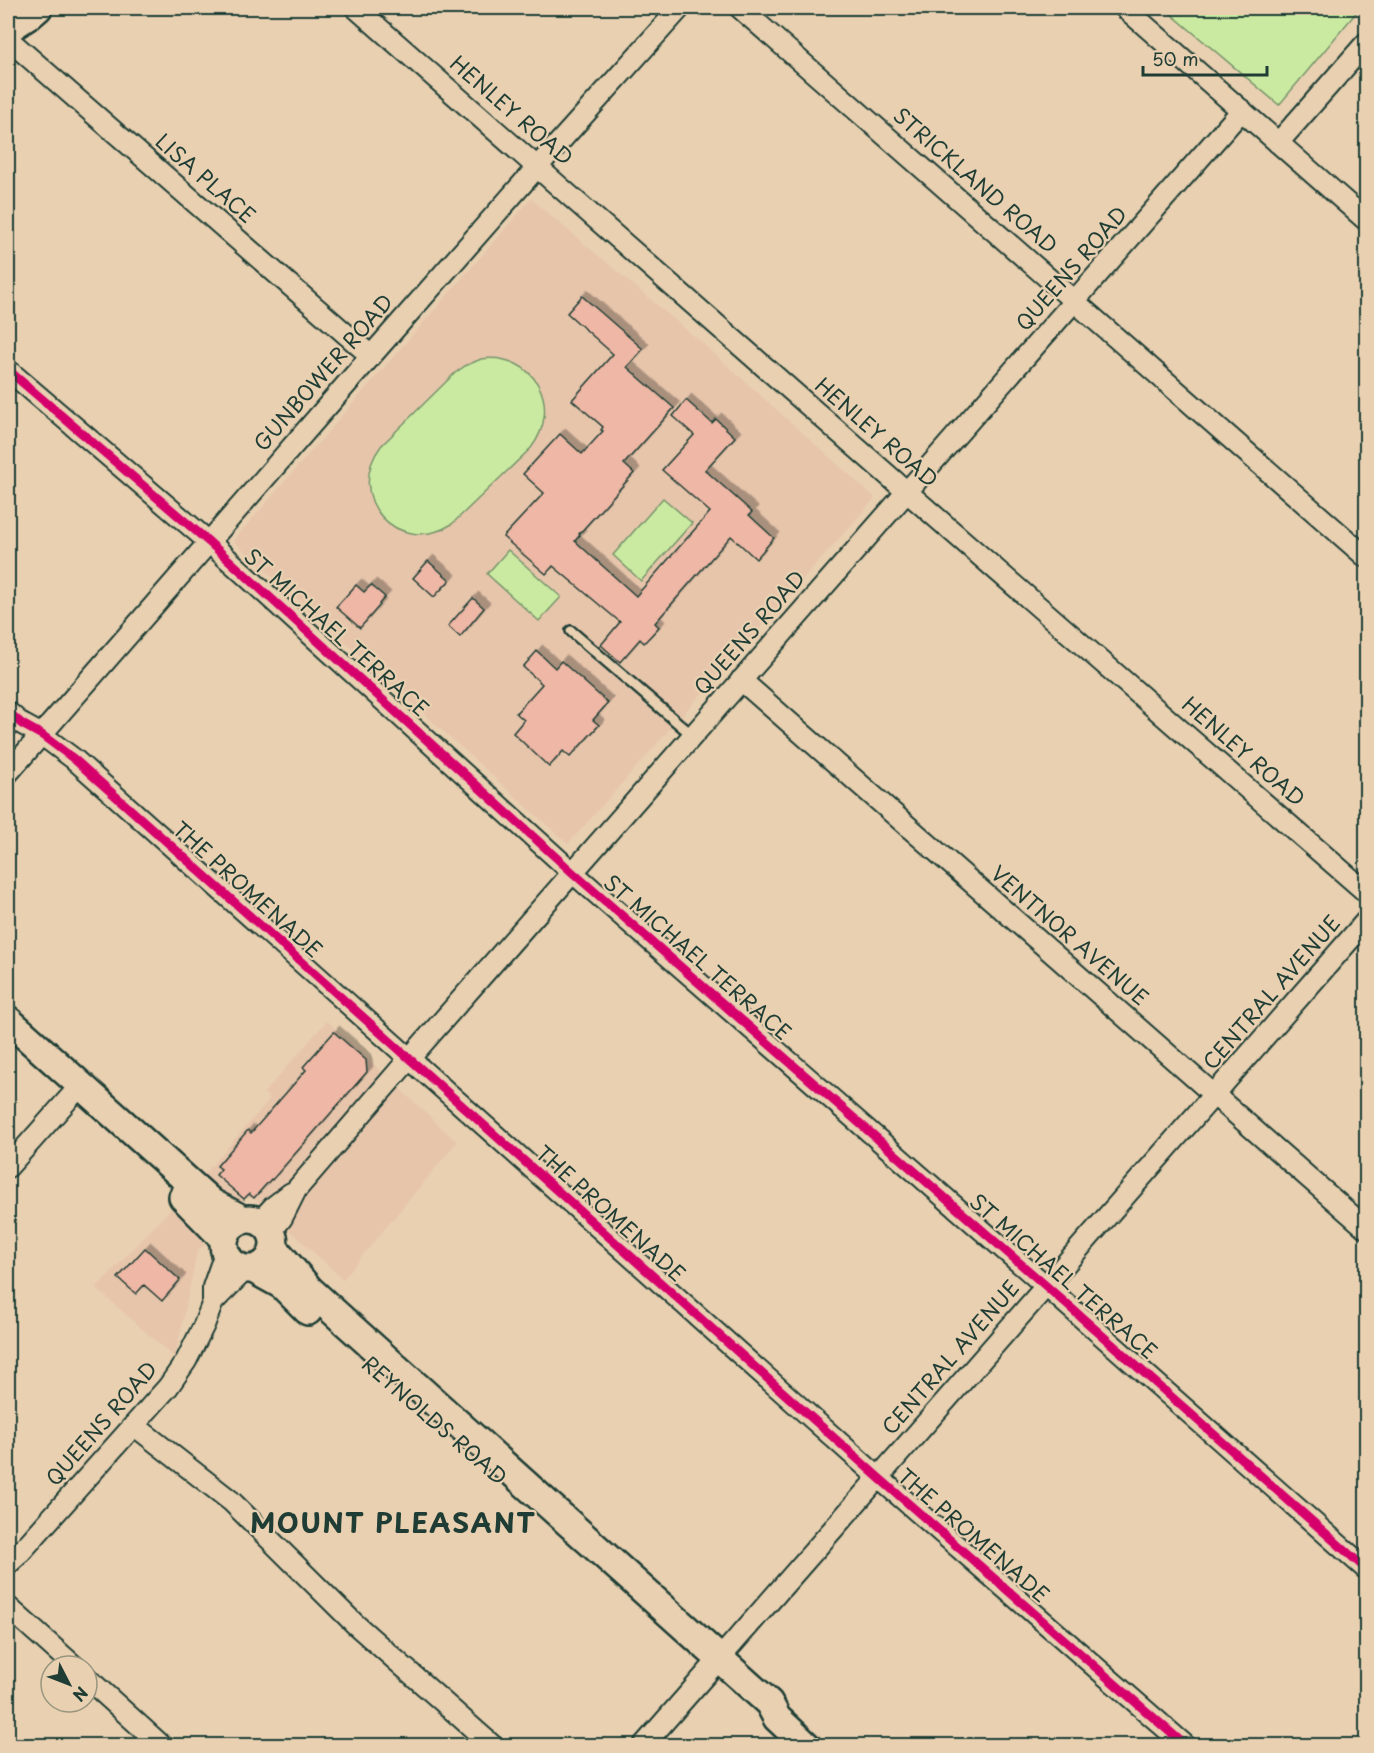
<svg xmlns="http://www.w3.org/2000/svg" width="1374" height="1753" font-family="'Playpen Sans',sans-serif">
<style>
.built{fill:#e7c5ab}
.green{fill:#cbeaa1;stroke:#75946a;stroke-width:1.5}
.building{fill:#efb7a5;stroke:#1f3d34;stroke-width:1.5;filter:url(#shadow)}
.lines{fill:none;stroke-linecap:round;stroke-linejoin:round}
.lane-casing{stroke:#1f3d34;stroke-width:14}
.street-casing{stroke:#1f3d34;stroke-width:24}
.secondary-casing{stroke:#1f3d34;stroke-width:32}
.lane{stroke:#e9d0b1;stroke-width:9}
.street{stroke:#e9d0b1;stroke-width:20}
.secondary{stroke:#e9d0b1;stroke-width:27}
.cycleway-casing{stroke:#e9d0b1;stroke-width:13}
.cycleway{stroke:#d6006c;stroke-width:9}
.labels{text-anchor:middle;stroke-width:4.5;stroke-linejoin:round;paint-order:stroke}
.street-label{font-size:21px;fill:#1f3d34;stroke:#e9d0b1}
.district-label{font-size:27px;font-weight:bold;letter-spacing:1.5px;fill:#1f3d34;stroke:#e9d0b1}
</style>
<defs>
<filter id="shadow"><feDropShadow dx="5.5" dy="-5.5" stdDeviation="0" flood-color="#0004"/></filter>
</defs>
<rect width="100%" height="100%" fill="#e9d0b1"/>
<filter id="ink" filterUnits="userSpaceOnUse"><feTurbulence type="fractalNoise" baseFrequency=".0167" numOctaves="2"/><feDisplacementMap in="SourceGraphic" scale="12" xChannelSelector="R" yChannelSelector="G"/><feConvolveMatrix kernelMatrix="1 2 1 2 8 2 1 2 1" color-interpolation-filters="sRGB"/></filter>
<g filter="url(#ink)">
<path class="built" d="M531 199 702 343 875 498 568 844 233 541Z
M327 1021 457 1142 343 1279 254 1198 244 1199 197 1252 175 1358 96 1288 207 1171 270 1099 264 1093Z"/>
<path class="green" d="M1164 8H1360L1279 105Z
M481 359C535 352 563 406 531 448L452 524C398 558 343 497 381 446L455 373 465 366Z
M663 498 692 523 641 581 613 555Z
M508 550 561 597 539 621 487 574Z"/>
<path class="building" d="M582 296 643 349 627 367 674 408 624 464 634 473 579 534 580 535 575 541 636 596 710 512 662 470 694 435 673 416 686 400 712 423 716 419 735 437 705 470 752 512 749 515 774 538 756 559 731 536 655 623 659 627 644 643 640 639 620 662 601 645 620 622 553 566 546 574 503 537 544 493 523 474 560 434 582 454 603 431 601 430 603 427 572 400 613 354 567 313Z
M428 561 450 580 434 597 413 578Z
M356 585 364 592 371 585 385 597 379 604 380 605 360 628 336 607Z
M473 598 484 608 460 637 448 626Z
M537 651 555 668 561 661 608 703 593 720 599 725 570 757 563 751 549 767 513 733 524 720 516 713 542 684 523 667Z
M334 1032 366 1060 367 1072 272 1180 271 1179 254 1198 249 1194 244 1199 216 1175 221 1169 217 1166 248 1130 251 1133 306 1070 303 1067Z
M145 1248 180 1280 162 1301 144 1285 136 1294 118 1278Z"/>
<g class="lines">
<g class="lane-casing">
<path id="lane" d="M571 631 692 735"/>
</g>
<g class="street-casing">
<path id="street" d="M356 8 907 492 1366 892
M740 8 1366 557
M1125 8 1366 220
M8 39 371 356
M1278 143 1366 43
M8 370 209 542 572 872 1046 1286 1366 1569
M741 680 1366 1228
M8 712 22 724 42 735 74 759 879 1478 1186 1746
M8 773 371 356 538 166 680 8
M8 1167 81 1085
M260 1221 273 1207 291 1193
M272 1231 282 1218 296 1190 409 1059 1242 110
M213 1302 246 1269
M135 1426 231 1501 355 1624 493 1746
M8 1564 18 1555 168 1387 186 1361 204 1325 213 1302V1287L225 1253
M8 1607 74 1666
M87 1678 162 1746
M643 1746 1366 921"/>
</g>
<g class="secondary-casing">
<path id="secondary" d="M8 29 31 14 38 8
M8 1020 212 1203 242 1219
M183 1197 224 1239
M224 1244a25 25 0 1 1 50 0a25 25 0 1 1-50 0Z
M274 1248 309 1289 333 1311 769 1703 777 1718 807 1746
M253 1269 282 1285 308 1311"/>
</g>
<use href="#lane" class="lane"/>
<use href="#street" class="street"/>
<use href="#secondary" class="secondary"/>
<g class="cycleway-casing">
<path id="cycleway" d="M8 370 209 542 572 872 1046 1286 1366 1569
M8 712 22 724 42 735 74 759 879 1478 1186 1746"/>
</g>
<use href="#cycleway" class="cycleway"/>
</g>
</g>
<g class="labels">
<g class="street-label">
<text transform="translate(511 111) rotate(41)" y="7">HENLEY ROAD</text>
<text transform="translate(205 179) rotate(41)" y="7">LISA PLACE</text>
<text transform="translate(975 181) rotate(41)" y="7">STRICKLAND ROAD</text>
<text transform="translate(1072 269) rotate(-49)" y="7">QUEENS ROAD</text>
<text transform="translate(324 373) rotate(-49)" y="7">GUNBOWER ROAD</text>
<text transform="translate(876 433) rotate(41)" y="7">HENLEY ROAD</text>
<text transform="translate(336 633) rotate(42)" y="7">ST MICHAEL TERRACE</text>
<text transform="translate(750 633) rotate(-49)" y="7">QUEENS ROAD</text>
<text transform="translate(1243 752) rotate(41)" y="7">HENLEY ROAD</text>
<text transform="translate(247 890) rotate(42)" y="7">THE PROMENADE</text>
<text transform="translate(1069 936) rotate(41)" y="7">VENTNOR AVENUE</text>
<text transform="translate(697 958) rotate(41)" y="7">ST MICHAEL TERRACE</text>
<text transform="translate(1272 993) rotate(-49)" y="7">CENTRAL AVENUE</text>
<text transform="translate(610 1214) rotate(42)" y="7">THE PROMENADE</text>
<text transform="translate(1063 1277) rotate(41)" y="7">ST MICHAEL TERRACE</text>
<text transform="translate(951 1358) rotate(-49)" y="7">CENTRAL AVENUE</text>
<text transform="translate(434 1421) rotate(41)" y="7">REYNOLDS ROAD</text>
<text transform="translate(102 1424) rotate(-49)" y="7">QUEENS ROAD</text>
<text transform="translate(973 1536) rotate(41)" y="7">THE PROMENADE</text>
</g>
<g class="district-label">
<text x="393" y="1533">MOUNT PLEASANT</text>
</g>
</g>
<rect width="1374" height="1753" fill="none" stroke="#e9d0b1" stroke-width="30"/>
<rect x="15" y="15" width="1344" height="1723" fill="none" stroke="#1f3d34" stroke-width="2" filter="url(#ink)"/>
<g transform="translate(69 1684) rotate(132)"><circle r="28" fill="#e9d0b1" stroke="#98957f" stroke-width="1.5"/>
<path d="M0-4.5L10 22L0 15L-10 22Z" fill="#1f3d34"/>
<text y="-9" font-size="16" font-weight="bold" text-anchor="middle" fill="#1f3d34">N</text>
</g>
<path d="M1143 66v9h124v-9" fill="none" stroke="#1f3d34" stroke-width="3"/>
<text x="1152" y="66" font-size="18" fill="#1f3d34" stroke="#e9d0b1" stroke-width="4.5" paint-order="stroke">50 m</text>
</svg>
